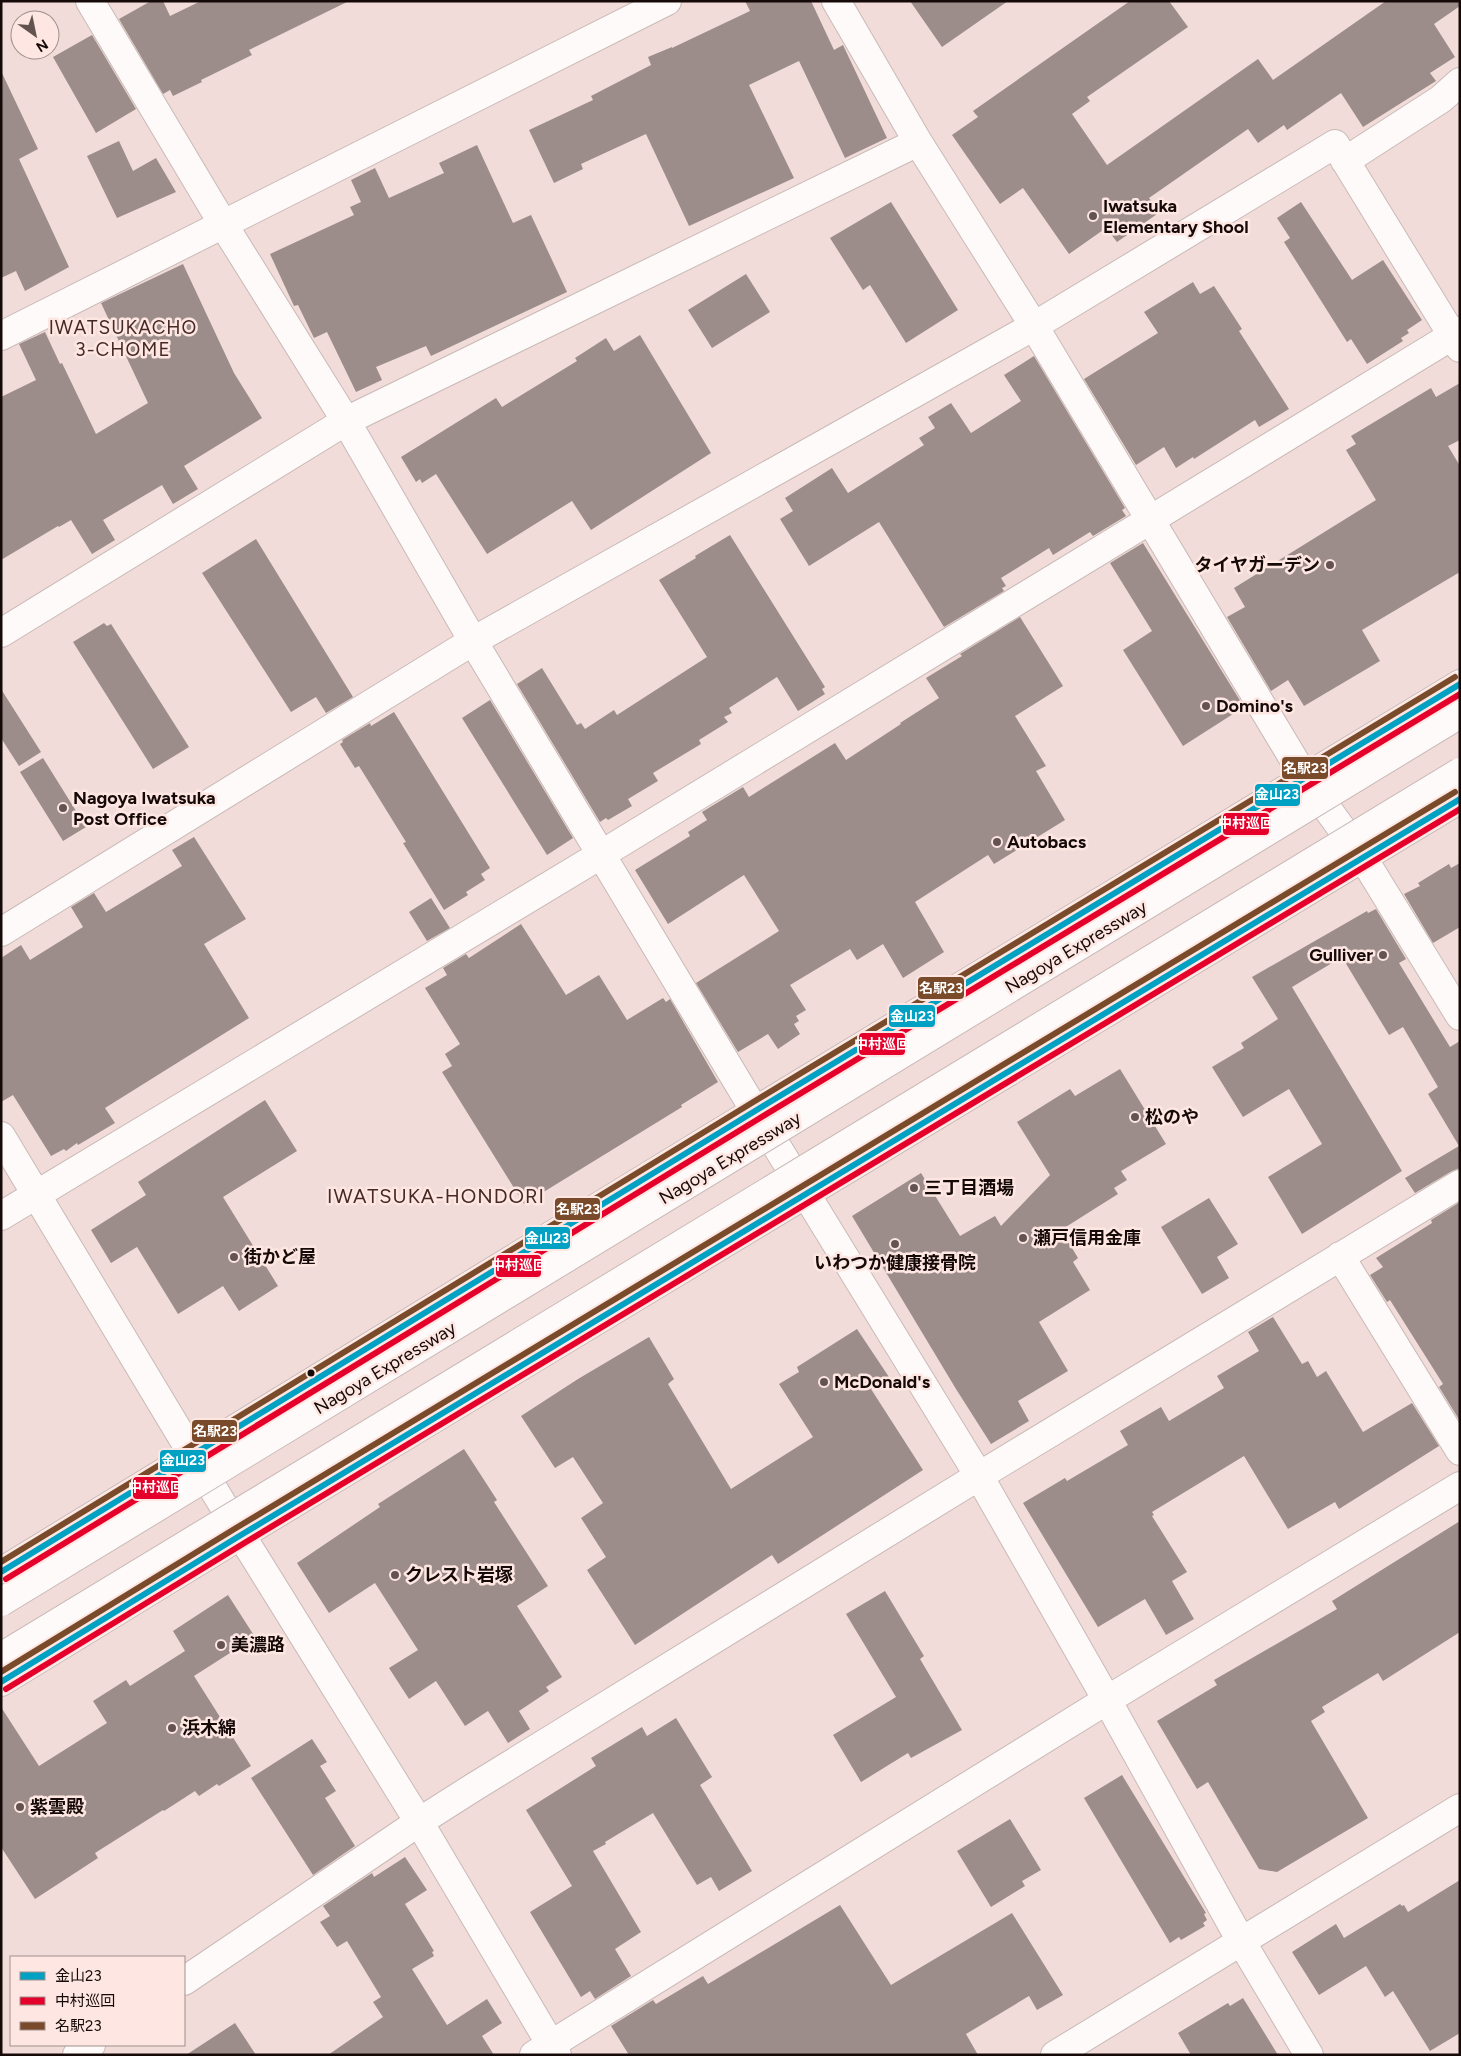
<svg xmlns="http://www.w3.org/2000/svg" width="1461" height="2056" font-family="Figtree,'Noto Sans JP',sans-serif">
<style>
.building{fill:#9c8d8a}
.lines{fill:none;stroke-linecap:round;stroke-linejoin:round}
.minor-casing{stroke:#c9bab7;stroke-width:30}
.tertiary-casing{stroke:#c9bab7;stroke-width:30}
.secondary-casing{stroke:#c9bab7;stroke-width:30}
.minor{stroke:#fdfaf9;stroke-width:28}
.tertiary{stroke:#fdfaf9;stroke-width:28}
.secondary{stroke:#fdfaf9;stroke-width:28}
.motorway-bridge-casing{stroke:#c9bab7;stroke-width:30;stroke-linecap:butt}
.motorway-bridge{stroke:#fdfaf9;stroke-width:28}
.bus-1-casing{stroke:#fee7e2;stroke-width:10}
.bus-2-casing{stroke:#fee7e2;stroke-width:10}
.bus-3-casing{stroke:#fee7e2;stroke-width:10}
.bus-1{stroke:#01a1c4;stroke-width:6}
.bus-2{stroke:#e4002b;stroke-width:6}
.bus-3{stroke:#7a4b2a;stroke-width:6}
.poi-dot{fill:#635451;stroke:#fee7e2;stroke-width:2}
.bus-dot{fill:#160a08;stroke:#fee7e2;stroke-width:2}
.labels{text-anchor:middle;stroke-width:5;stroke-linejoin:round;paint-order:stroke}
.poi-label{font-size:18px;font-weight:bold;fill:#160a08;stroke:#fee7e2;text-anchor:start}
.street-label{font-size:18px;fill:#160a08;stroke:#fee7e2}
.neighbourhood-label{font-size:19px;letter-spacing:1px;fill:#462925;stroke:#fee7e2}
.quarter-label{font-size:20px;letter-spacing:1px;fill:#462925;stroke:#fee7e2}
.line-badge{stroke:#fee7e2;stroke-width:2}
.badge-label{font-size:14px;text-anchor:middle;font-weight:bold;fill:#fff}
</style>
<rect width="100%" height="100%" fill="#f1dcd9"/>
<path class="building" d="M151 1H163L170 16 201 1H349L249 50 252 55 201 80 202 82 173 96 170 90 163 94 119 19Z
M745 1H811L834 50 843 45 887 138 845 158 799 61 749 85 794 178 689 226 646 134 581 164 583 169 554 183 529 130 593 100 591 96 651 65 648 57 672 47V48L750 11Z
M910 1H1008L942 47Z
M1130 1H1169L1188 27 1087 97 1090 101 1072 114 1107 165 1258 59 1273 80 1386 1H1460V6L1434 24 1455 57 1430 73 1436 81 1363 127 1341 93 1287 130 1284 125 1258 143 1248 129 1149 198 1160 212 1117 242 1106 228 1069 254 1023 188 1000 204 952 135 978 117 973 111Z
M92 35 136 109 96 133 53 57Z
M1 71 38 149 19 159 69 267 25 291 16 271 1 278Z
M119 141 133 171 156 158 176 192 117 218 87 156Z
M477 145 513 223 531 215 567 292 431 356 426 346 376 367 382 380 356 392 327 332 314 338 298 305 294 306 270 254 354 215 350 207 361 202 351 180 375 168 389 198 444 173 439 163Z
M891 202 958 310 906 343 870 285 863 290 830 238Z
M1301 202 1352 280 1383 260 1422 320 1407 330 1409 333 1401 338 1403 341 1367 364 1351 339 1347 342 1284 242 1290 238 1277 218Z
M183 264 234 373 262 418 184 466 198 489 173 504 162 485 103 520 115 540 92 554 71 520 59 527 58 526 1 560V397L36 380 19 344 45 332 60 364 62 363 96 434 148 403 101 303Z
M746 274 770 312 712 348 688 310Z
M1193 282 1200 294 1214 286 1242 329 1239 331 1289 409 1259 427 1255 420 1194 459 1193 457 1176 468 1164 447 1136 465 1084 379 1158 333 1144 312Z
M640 335 711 453 591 530 572 501 487 554 436 474 422 483 420 479 416 482 401 457 496 398 502 407 577 361 575 358 606 338 614 351Z
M1034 356 1125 508 1122 510 1126 516 1093 536 1090 532 1053 555 1049 548 1001 578 1006 586 1002 588 1004 591 944 627 879 522 809 566 780 519 793 511 785 498 832 468 848 493 924 445 919 438 935 428 928 417 951 403 971 433 1021 401 1004 375Z
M1460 383V440L1448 446 1460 466V572L1362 630 1380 661 1304 706 1288 680 1271 691 1227 617 1245 607 1234 588 1376 500 1346 450 1356 444 1351 436 1431 388 1436 397Z
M730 535 825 687 822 689 825 694 798 711 777 677 729 708 732 713 724 717 728 722 699 740 701 744 653 773 658 781 628 799 632 806 608 820 606 818 600 822 517 684 542 668 577 725 581 723 585 729 614 710 617 715 707 657 659 580 696 558 695 556Z
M256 539 353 697 326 713 316 697 291 712 202 573Z
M1143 543 1244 707 1183 746 1123 650 1152 631 1110 563Z
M1020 617 1063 686 1015 716 1046 766 1036 771 1065 820 994 864 988 855 915 902 944 952 903 978 883 944 857 960 850 949 790 985 806 1010 796 1016 799 1021 794 1024 800 1034 778 1049 768 1034 738 1052 696 983 779 931 744 875 668 924 635 870 690 836 688 832 707 820 702 812 743 787 749 797 835 743 846 760 901 724 900 723 939 698 926 678 962 656 960 654Z
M104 623 107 626 111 624 189 747 153 769 73 642Z
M1 689 41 752 19 766 1 738Z
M490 700 573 838 547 855 462 718Z
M394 712 490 868 481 874 485 880 466 892 468 895 444 910 403 843 406 842 359 766 355 768 340 744 343 742 342 740 370 723 371 726Z
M43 758 86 827 63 841 20 772Z
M194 837 246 919 204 944 249 1018 105 1108 115 1123 78 1145 77 1143 66 1151 64 1149 51 1156 13 1095 1 1102V958L21 945 30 960 83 927 71 907 94 893 106 912 182 866 172 850Z
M1460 863V927L1433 943 1404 894 1420 886 1418 883 1449 864 1451 868Z
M431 898 450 928 427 941 409 912Z
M1376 909 1406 959 1399 963 1450 1047 1460 1041V1168L1452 1171 1415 1193 1405 1178 1459 1146 1428 1094 1438 1087 1403 1027 1389 1035 1342 957 1292 987 1402 1171 1302 1234 1268 1177 1322 1144 1289 1089 1243 1117 1212 1067 1244 1048 1241 1043 1278 1019 1252 977 1367 911 1368 913Z
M521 924 566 995 599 975 627 1020 663 998 666 1002 670 999 718 1082 681 1105 682 1107 524 1204 442 1072 452 1066 445 1054 460 1044 425 988 447 975 443 968 466 954 469 958Z
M1120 1069 1166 1144 1121 1171 1127 1180 1114 1188 1118 1194 1061 1230 1078 1258 1073 1262 1090 1290 1039 1322 1068 1371 1018 1401 1029 1421 991 1444 956 1389 852 1216 921 1173 960 1236 995 1216 1001 1226 1050 1175 1017 1122 1070 1089 1075 1096Z
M265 1100 297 1151 223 1197 278 1286 239 1311 223 1286 178 1314 137 1247 111 1263 91 1230 146 1195 138 1182Z
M1209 1198 1238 1244 1217 1257 1229 1278 1202 1294 1161 1227Z
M1460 1202V1421L1439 1387 1443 1384 1390 1300 1387 1302 1370 1275 1383 1267 1376 1258 1432 1223 1431 1220Z
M1273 1317 1302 1364 1308 1361 1317 1377 1326 1371 1363 1432 1412 1403 1439 1446 1339 1509 1335 1502 1288 1529 1244 1456 1152 1512 1154 1515 1152 1516 1187 1572 1172 1581 1194 1619 1166 1635 1145 1599 1098 1627 1023 1503 1065 1478 1067 1481 1128 1445 1120 1431 1161 1407 1169 1421 1224 1388 1217 1376 1259 1351 1248 1332Z
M857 1329 889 1377 871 1389 923 1470 778 1564 772 1555 635 1645 587 1570 606 1557 581 1518 603 1503 573 1457 555 1468 521 1416 578 1379 649 1337 674 1379 668 1384 731 1489 813 1437 779 1384 799 1372 797 1367Z
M464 1449 497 1500 494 1502 548 1586 517 1606 562 1677 546 1687 549 1691 519 1711 530 1729 508 1743 488 1711 465 1726 436 1681 409 1699 389 1668 418 1650 375 1583 329 1613 297 1563 380 1507 378 1504Z
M1460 1521V1632L1383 1681 1378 1673 1322 1707 1325 1712 1311 1721 1368 1818 1277 1872 1259 1869 1208 1782 1197 1789 1157 1721 1217 1685 1214 1680 1337 1609 1332 1601Z
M885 1591 924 1656 920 1659 962 1730 911 1758 908 1753 861 1782 833 1735 896 1697 846 1614Z
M228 1595 255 1637 194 1676 251 1766 219 1786 217 1784 199 1796 195 1791 164 1811 163 1810 95 1853 98 1858 35 1899 1 1847V1707L39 1766 107 1723 93 1701 126 1680 130 1686 185 1651 173 1631Z
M676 1718 712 1777 700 1785 752 1871 719 1891 711 1877 697 1885 653 1813 605 1842 606 1844 593 1851 641 1932 615 1949 631 1976 595 1999 590 1991 581 1997 530 1912 572 1886 526 1810 596 1766 591 1758 642 1727 647 1736Z
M312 1739 327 1762 320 1766 336 1791 325 1798 355 1846 313 1875 251 1778Z
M1122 1775 1206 1913 1204 1914 1207 1920 1203 1923 1205 1926 1181 1940 1179 1937 1170 1943 1084 1798Z
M1010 1819 1041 1870 1022 1881 1025 1886 991 1907 957 1851Z
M405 1857 427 1890 405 1904 434 1951 432 1952 434 1956 412 1969 447 2025 487 1999 502 2023 482 2036 494 2055H328L383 2017 373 2002 381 1997 347 1941 337 1947 320 1922 330 1916 323 1906 372 1873 374 1877Z
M1460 1880V2033L1430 2051 1393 1991 1385 1997 1366 1966 1319 1995 1292 1952 1336 1924 1344 1938 1400 1904 1402 1906 1404 1905 1408 1912Z
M840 1905 891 1985 1012 1913 1063 1995 1037 2010 1029 1996 966 2034 978 2055H629L611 2026 653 2000 656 2004 703 1976 708 1984Z
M1243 1998 1278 2055H1191L1178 2033 1228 2003 1230 2006Z
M235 2023 256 2055H186Z"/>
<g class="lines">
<g class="minor-casing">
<path id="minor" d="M90 1 223 224 346 421 473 641 755 1111 979 1476 1107 1700 1241 1941 1309 2055
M836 1 918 142 1034 326 1305 778 1363 858 1460 1016
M1345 161 1441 99 1460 82
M1 336 667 1
M1 633 346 421 918 142
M1 932 473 641 1034 326 1335 144 1460 348
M1 1216 602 854 1460 331
M1340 1256 1460 1451
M184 1981 419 1822 474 1787 979 1476 1460 1184
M77 2055 91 2045
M534 2055 1107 1700 1460 1486"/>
</g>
<g class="tertiary-casing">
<path id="tertiary" d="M1 1136 241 1535 419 1822 557 2055
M1055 2055 1460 1808"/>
</g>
<g class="secondary-casing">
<path id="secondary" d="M1 1572 755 1111 1460 684
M1 1682 241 1535 1460 799"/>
</g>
<use href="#minor" class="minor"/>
<use href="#tertiary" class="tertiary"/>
<use href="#secondary" class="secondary"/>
<g class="motorway-bridge-casing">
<path id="motorway-bridge" d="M1 1602 1460 714
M1 1657 1460 772"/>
</g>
<use href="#motorway-bridge" class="motorway-bridge"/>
<g class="bus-1-casing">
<path id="bus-1" d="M1 1572 755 1111 1460 684
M1 1682 241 1535 1460 799"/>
</g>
<g class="bus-2-casing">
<path id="bus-2" d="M6 1579 760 1118 1460 694
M6 1689 246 1542 1460 809"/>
</g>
<g class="bus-3-casing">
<path id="bus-3" d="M1 1562 750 1104 1455 677
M1 1672 236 1528 1455 792"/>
</g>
<use href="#bus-1" class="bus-1"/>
<use href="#bus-2" class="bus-2"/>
<use href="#bus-3" class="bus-3"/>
</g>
<g class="poi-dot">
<circle cx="1093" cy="216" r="5"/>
<circle cx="1330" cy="565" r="5"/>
<circle cx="1206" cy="706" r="5"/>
<circle cx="63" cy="808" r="5"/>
<circle cx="997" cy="842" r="5"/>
<circle cx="1383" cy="955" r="5"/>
<circle cx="1135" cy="1117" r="5"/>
<circle cx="914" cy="1188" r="5"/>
<circle cx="1023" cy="1238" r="5"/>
<circle cx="895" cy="1244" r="5"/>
<circle cx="234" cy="1257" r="5"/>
<circle cx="824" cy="1382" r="5"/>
<circle cx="395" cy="1575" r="5"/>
<circle cx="221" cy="1645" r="5"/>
<circle cx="172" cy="1728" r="5"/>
<circle cx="20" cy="1807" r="5"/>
</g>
<circle class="bus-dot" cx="311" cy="1373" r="4.5"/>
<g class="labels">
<g class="poi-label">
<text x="1103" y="212">Iwatsuka<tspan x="1103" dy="21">Elementary Shool</tspan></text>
<text x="1320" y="571" text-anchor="end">タイヤガーデン</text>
<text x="1216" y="712">Domino's</text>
<text x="73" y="804">Nagoya Iwatsuka<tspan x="73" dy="21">Post Office</tspan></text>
<text x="1007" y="848">Autobacs</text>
<text x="1373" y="961" text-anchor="end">Gulliver</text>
<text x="1145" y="1123">松のや</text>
<text x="924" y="1194">三丁目酒場</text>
<text x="1033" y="1244">瀬戸信用金庫</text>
<text x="244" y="1263">街かど屋</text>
<text x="895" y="1269" text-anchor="middle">いわつか健康接骨院</text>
<text x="834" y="1388">McDonald's</text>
<text x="405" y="1581">クレスト岩塚</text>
<text x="231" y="1651">美濃路</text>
<text x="182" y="1734">浜木綿</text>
<text x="30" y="1813">紫雲殿</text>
</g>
<g class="street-label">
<text transform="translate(1076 947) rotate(-31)" y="6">Nagoya Expressway</text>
<text transform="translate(730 1158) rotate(-31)" y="6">Nagoya Expressway</text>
<text transform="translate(385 1368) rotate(-31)" y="6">Nagoya Expressway</text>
</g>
<g class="neighbourhood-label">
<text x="123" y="334">IWATSUKACHO<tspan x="123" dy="22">3-CHOME</tspan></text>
</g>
<g class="quarter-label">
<text x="436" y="1203">IWATSUKA-HONDORI</text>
</g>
</g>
<g class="line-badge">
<rect x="1281" y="756" width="48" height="24" rx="5" fill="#7a4b2a"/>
<rect x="1254" y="783" width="47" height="24" rx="5" fill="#01a1c4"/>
<rect x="1222" y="812" width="48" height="24" rx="5" fill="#e4002b"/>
<rect x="917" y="976" width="48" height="24" rx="5" fill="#7a4b2a"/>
<rect x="888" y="1004" width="48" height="24" rx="5" fill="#01a1c4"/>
<rect x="858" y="1032" width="48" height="24" rx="5" fill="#e4002b"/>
<rect x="554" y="1197" width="47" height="24" rx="5" fill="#7a4b2a"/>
<rect x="524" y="1226" width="47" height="24" rx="5" fill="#01a1c4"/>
<rect x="495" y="1254" width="47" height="24" rx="5" fill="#e4002b"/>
<rect x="191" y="1419" width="47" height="24" rx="5" fill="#7a4b2a"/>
<rect x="159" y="1449" width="48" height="24" rx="5" fill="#01a1c4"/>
<rect x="132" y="1476" width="47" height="24" rx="5" fill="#e4002b"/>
</g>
<g class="badge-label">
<text x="1305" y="773">名駅23</text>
<text x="1277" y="799">金山23</text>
<text x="1246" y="828">中村巡回</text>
<text x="941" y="993">名駅23</text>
<text x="912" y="1021">金山23</text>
<text x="882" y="1049">中村巡回</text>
<text x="578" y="1214">名駅23</text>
<text x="547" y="1243">金山23</text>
<text x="519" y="1270">中村巡回</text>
<text x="215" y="1436">名駅23</text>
<text x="183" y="1465">金山23</text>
<text x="156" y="1492">中村巡回</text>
</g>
<rect width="1461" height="2056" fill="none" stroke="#160a08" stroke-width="5"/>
<rect x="10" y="1956" width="175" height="90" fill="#fee7e2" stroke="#a18f8b"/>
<rect x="20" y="1972" width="25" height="8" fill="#01a1c4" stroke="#a18f8b"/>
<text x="55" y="1981" font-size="15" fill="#160a08">金山23</text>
<rect x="20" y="1997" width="25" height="8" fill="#e4002b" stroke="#a18f8b"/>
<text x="55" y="2006" font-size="15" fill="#160a08">中村巡回</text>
<rect x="20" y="2022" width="25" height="8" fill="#7a4b2a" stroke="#a18f8b"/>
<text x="55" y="2031" font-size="15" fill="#160a08">名駅23</text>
<g transform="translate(35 35) rotate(147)"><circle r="24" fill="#fee7e2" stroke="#a18f8b"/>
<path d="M0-4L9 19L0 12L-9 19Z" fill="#635451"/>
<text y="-8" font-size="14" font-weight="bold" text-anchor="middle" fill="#160a08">N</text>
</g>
</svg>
